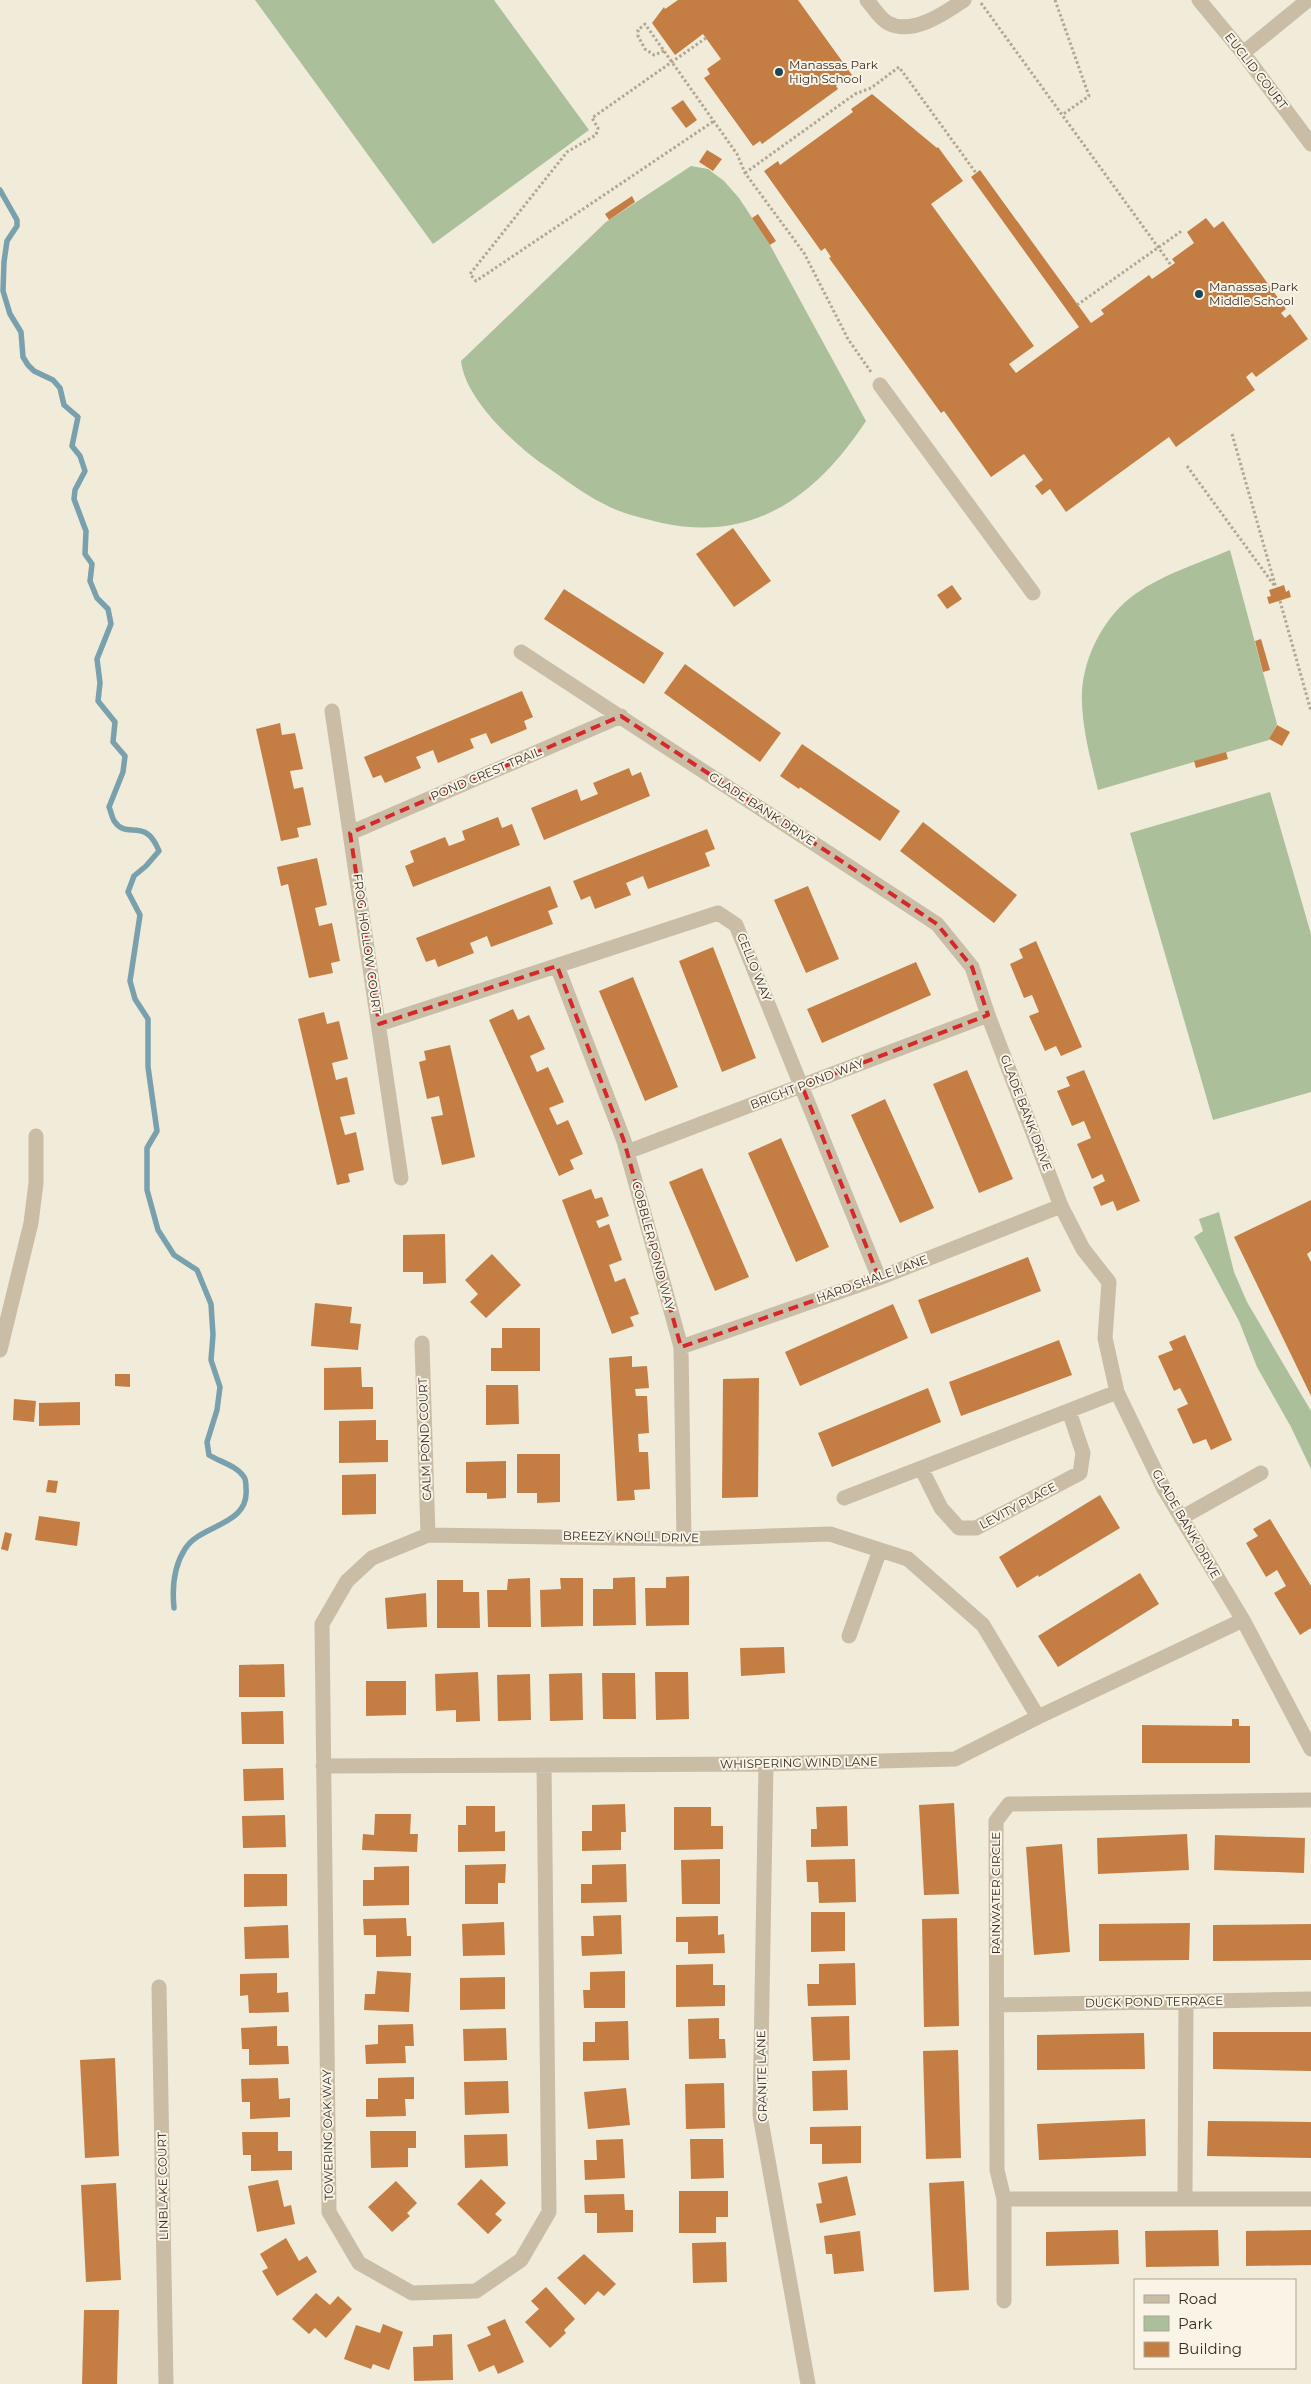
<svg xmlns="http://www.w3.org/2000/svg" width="1311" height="2384" font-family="Montserrat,sans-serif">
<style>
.green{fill:#abbf9a}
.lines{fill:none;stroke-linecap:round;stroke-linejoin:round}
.stream{stroke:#79a0ad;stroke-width:5.5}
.building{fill:#c47e44}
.path{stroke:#b4a790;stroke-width:3;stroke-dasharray:2.5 2.5;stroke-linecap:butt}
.minor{stroke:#c9bda6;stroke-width:15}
.marked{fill:none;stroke:#d62828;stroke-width:4;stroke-dasharray:10 6;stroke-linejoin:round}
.poi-dot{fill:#1d4655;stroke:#f9f4e6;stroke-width:2}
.labels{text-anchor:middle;stroke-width:4;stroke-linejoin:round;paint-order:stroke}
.poi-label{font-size:12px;fill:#352e27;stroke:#f9f4e6;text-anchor:start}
.street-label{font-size:12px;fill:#352e27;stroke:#f9f4e6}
</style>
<rect width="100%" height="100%" fill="#f1ebd9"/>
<path class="green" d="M255 0H494L589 130 433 244Z
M691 166 708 169 724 181 739 198 770 245 866 421C817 495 755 543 662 523 642 518 622 514 604 504 582 493 562 477 541 463 512 442 465 398 461 361L606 222Z
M1230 550 1277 724 1269 740 1098 790C1091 761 1083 732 1082 703 1080 665 1100 622 1130 598 1158 576 1197 564 1230 550Z
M1270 792 1311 934V1092L1213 1120 1130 833Z
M1219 1212 1234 1272 1247 1302 1311 1411V1469L1291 1427 1257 1367 1239 1321 1194 1237 1203 1231 1199 1219Z"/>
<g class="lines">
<path class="stream" d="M0 190 17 220V226L7 241 4 262 3 291 10 314 21 332 23 357 28 365 34 371 53 380 60 388 64 405 78 417 72 446 80 456 85 471 75 490 74 499 86 531 85 554 92 564 90 581 97 598 108 609 111 624 97 659 100 683 98 701 115 722 113 742 125 756 123 772 109 807C111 811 112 819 115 822 127 840 145 816 159 851L146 866 134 876 128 892 140 915 130 981 135 999 148 1019V1067L157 1131 147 1148V1190L158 1230 174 1255 197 1270 211 1304 213 1335 211 1360 220 1387 217 1410 207 1442 209 1455C220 1462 236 1465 244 1477 246 1480 246 1485 246 1488 250 1526 200 1524 185 1549 174 1566 172 1588 174 1608"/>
</g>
<path class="building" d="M678 0H798L852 75 836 86 838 89 762 144 760 141 753 146 704 78 710 74 707 69 721 59 703 34 675 55 652 23 664 7 665 9Z
M872 94 937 148 938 147 963 181 931 204 1034 346 1009 364 1016 373 1079 327 971 177 980 170 1091 323 1104 314 1101 310 1149 275 1152 279 1175 263 1172 259 1194 243 1187 232 1206 218 1214 228 1223 221 1286 309 1281 313 1285 318 1290 314 1308 339 1256 377 1252 372 1246 377 1255 390 1176 447 1169 437 1066 512 1050 489 1042 495 1035 486 1043 480 1024 454 991 477 944 411 941 413 829 258 831 257 825 248 821 251 764 171 778 161 780 165 853 112 851 109Z
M683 100 697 120 686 128 671 108Z
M707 150 722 159 713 171 699 162Z
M632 196 635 202 609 220 605 214Z
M758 214 776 241 770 245 752 218Z
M733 528 771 581 734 607 696 554Z
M952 585 962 599 947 609 937 595Z
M1284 585 1286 592 1289 590 1291 597 1269 604 1267 597 1271 596 1269 590Z
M564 589 664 653 644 684 544 619Z
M1261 639 1270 670 1263 672 1255 641Z
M685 664 781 733 760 762 664 693Z
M522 691 533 717 524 721 527 729 491 744 486 733 470 739 474 748 438 763 433 750 416 757 421 768 385 783 381 775 373 778 364 757Z
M280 723 282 735 295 733 303 769 290 771 294 789 303 787 311 825 297 828 299 837 281 841 256 729Z
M1277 725 1290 732 1282 746 1269 739Z
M802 744 900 811 880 841 800 787 799 789 780 776Z
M1226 752 1228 759 1196 768 1194 761Z
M629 768 632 776 641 772 650 796 544 840 531 808 577 789 581 801 598 794 593 783Z
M498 817 502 828 512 824 520 845 413 887 405 866 414 862 410 851 445 837 449 846 465 840 462 831Z
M923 822 1017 895 994 923 900 851Z
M707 829 715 849 705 853 710 866 648 889 643 876 626 883 631 895 595 909 590 896 581 900 573 881Z
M317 858 327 905 315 908 319 926 332 923 340 961 331 963 333 973 309 978 288 884 281 886 277 867Z
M550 886 558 907 548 911 553 924 491 947 487 936 470 943 474 953 438 967 435 959 426 962 416 938Z
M808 886 839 959 806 973 774 900Z
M1036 941 1082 1047 1061 1056 1056 1046 1045 1051 1029 1016 1039 1012 1032 995 1024 998 1010 964 1023 958 1019 949Z
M713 947 756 1058 722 1072 679 961Z
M916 962 931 995 822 1043 807 1009Z
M633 977 678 1087 645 1101 599 991Z
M513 1009 518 1020 529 1015 545 1049 530 1056 537 1072 548 1067 564 1102 549 1108 557 1125 568 1120 583 1154 570 1160 574 1169 559 1176 489 1020Z
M324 1012 327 1024 339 1021 348 1059 332 1063 336 1080 347 1077 355 1114 340 1117 345 1135 356 1132 364 1170 348 1174 350 1182 337 1185 298 1019Z
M450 1045 475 1157 442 1165 431 1117 443 1115 439 1096 427 1099 419 1062 426 1060 424 1051Z
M967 1070 1013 1179 979 1193 933 1084Z
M1084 1070 1140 1201 1117 1211 1113 1201 1101 1206 1093 1187 1105 1181 1102 1174 1092 1179 1077 1144 1091 1138 1084 1121 1072 1126 1057 1091 1070 1086 1066 1077Z
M885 1099 934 1208 900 1223 851 1115Z
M781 1138 829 1247 796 1262 748 1153Z
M702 1168 749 1277 715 1291 669 1182Z
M591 1189 595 1199 602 1197 609 1216 596 1221 599 1228 609 1224 622 1260 609 1265 615 1282 625 1278 639 1314 630 1317 634 1326 612 1334 562 1200Z
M1311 1200V1251L1307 1254 1311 1262V1396L1234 1237Z
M445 1234 446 1283 423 1284V1272H403V1235Z
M492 1254 521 1285 486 1318 470 1302 478 1294 465 1280Z
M1028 1257 1041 1291 931 1334 918 1300Z
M315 1303 352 1307 350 1323 361 1324 358 1350 311 1346Z
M893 1304 908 1338 800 1386 785 1352Z
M502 1328H540V1371H491V1348H502Z
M1185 1335 1232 1440 1211 1450 1206 1439 1193 1444 1177 1409 1188 1404 1180 1388 1174 1391 1158 1356 1173 1350 1169 1342Z
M1059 1340 1072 1375 961 1416 949 1382Z
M632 1356V1367L647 1366 649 1388 635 1389 636 1396H647L649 1433 638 1434 639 1452H648L650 1489 634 1490 635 1500 617 1501 609 1358Z
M361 1367 362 1387H373V1409L324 1410V1368Z
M115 1374H130V1387L115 1386Z
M759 1378 758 1497 722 1498 723 1379Z
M486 1385H518L519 1424 486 1425Z
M928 1388 941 1422 832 1467 818 1433Z
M14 1399 36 1401 34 1422 13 1420Z
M80 1402V1425L39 1426V1403Z
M376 1420V1440H388V1462L339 1463V1421Z
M517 1454H560V1502L537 1503V1493H517Z
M506 1461V1498L487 1499V1493H466V1462Z
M376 1474V1514L342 1515V1475Z
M48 1480 58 1481 56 1493 46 1492Z
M1100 1495 1120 1528 1039 1577 1038 1575 1017 1588 999 1557Z
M39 1516 80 1522 77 1546 35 1540Z
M1270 1519 1311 1586V1628L1300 1635 1274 1593 1286 1586 1277 1570 1266 1577 1246 1543 1258 1536 1253 1529Z
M5 1532 12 1534 8 1551 1 1549Z
M1140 1573 1159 1604 1058 1667 1038 1636Z
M689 1576V1625L646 1626 645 1588H666V1577Z
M635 1577 636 1625 593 1626V1589H613V1578Z
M530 1578 531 1627H488L487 1590H507L508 1579Z
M560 1578H583V1626L541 1627 540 1590 561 1589Z
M437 1580H463V1592H479L480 1628H437Z
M426 1593 427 1627 387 1629 385 1598Z
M784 1647 785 1673 741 1676 740 1648Z
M284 1664 285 1697H239V1665Z
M478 1672 480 1721 456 1722V1710L436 1711 435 1674Z
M655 1672H688L689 1719 656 1720Z
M582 1673 583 1720 550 1721 549 1674Z
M602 1673H635L636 1719H603Z
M530 1674 531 1720 498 1721 497 1675Z
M366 1681H406V1715L366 1716Z
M283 1711 284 1744H242L241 1712Z
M1232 1719H1239V1726H1250V1763H1142V1725L1232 1726Z
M283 1768 284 1800 244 1801 243 1769Z
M954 1803 959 1894 924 1895 919 1805Z
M625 1804 626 1832H621V1850L582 1851V1831H592V1805Z
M466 1806H495V1832L505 1831V1851L458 1852V1825H466Z
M847 1806 848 1846 811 1847V1829H817L816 1807Z
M674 1807H711V1826H723V1849L674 1850Z
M375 1814H411L410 1834H418L417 1852 362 1850 363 1834 374 1835Z
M285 1815 286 1847 243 1848 242 1816Z
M1187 1834 1189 1870 1098 1874 1097 1838Z
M1215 1835 1305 1838 1304 1873 1214 1870Z
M1062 1844 1070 1952 1034 1955 1026 1847Z
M720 1859V1904H682L681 1860Z
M855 1859 856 1902 819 1903 818 1882H807L806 1860Z
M506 1864 505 1883H498V1904H465V1865Z
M626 1864 627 1902 581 1903V1884H592V1865Z
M409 1866V1905L363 1906V1880H374V1867Z
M244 1874H287V1906L244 1907Z
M811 1912H845V1951L811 1952Z
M621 1915 622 1954 582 1956 581 1936H594L593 1916Z
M718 1916V1935L724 1934 725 1953 688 1954V1942H676V1917Z
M406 1918 407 1936H411V1956L376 1957V1935H364L363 1919Z
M957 1918 959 2026 924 2027 922 1919Z
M504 1922 505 1955 463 1956 462 1924Z
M1190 1923 1189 1960 1099 1961V1924Z
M1311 1924V1960L1213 1961V1925Z
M288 1925 289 1958 245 1959 244 1927Z
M855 1963 856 2005 808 2006 807 1984H819V1964Z
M713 1964V1985H725V2006L676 2007V1965Z
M377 1971 411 1973 409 2012 364 2010 365 1994H375Z
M625 1971V2008H584L583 1990H590V1972Z
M277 1973V1993L288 1992 289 2012 249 2013 248 1995 240 1996V1974Z
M505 1977V2009L460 2010V1978Z
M849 2016 850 2060 813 2061 811 2017Z
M719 2018V2039H725L726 2058 689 2059 688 2019Z
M628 2021 629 2060 583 2061V2042H595V2022Z
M413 2024 414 2046H405L406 2063 366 2064 365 2045 378 2044V2025Z
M277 2026V2046H288L289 2064 249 2065V2049H242L241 2028Z
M506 2028 507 2060 464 2061 463 2029Z
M1213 2032H1311V2071L1213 2069Z
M1144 2033 1145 2069 1037 2070V2035Z
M958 2050 961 2158 926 2159 923 2051Z
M115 2058 119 2156 85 2158 80 2060Z
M847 2070 848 2110 813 2111 812 2071Z
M414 2077V2099H405L406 2116 366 2117V2099H378V2078Z
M278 2078 279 2099 290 2098V2117L250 2119V2102H242L241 2079Z
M508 2081 509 2113 465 2115 464 2082Z
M724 2083 725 2128 686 2129 685 2084Z
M626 2088 630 2125 588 2129 584 2092Z
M1145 2119 1146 2156 1039 2160 1037 2124Z
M1208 2121 1311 2122V2158L1207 2156Z
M861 2126V2163L822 2164V2144H810V2127Z
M370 2131H416V2148H408V2167L371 2168Z
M242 2132H278V2151H292V2170L251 2171V2155H243Z
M507 2134 508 2166 465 2168 464 2135Z
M623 2139 625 2178 585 2180 584 2160H597L596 2140Z
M690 2139H723L724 2178 691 2179Z
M847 2176 856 2215 820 2223 816 2204 822 2203 818 2183Z
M481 2179 506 2203 495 2214 502 2220 488 2234 457 2204Z
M278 2180 284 2207 291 2205 295 2224 257 2232 248 2186Z
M396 2181 417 2203 407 2213 410 2216 392 2232 368 2207Z
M964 2181 969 2290 934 2292 929 2183Z
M116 2183 121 2280 86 2282 81 2185Z
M679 2191H728V2217H716V2233H679Z
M624 2194 625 2210H633V2232L597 2233V2213H585L584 2195Z
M1118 2230 1119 2264 1046 2266V2232Z
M1218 2230 1219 2266 1146 2267 1145 2231Z
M1311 2230V2265L1246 2266V2231Z
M860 2231 864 2271 834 2274 832 2254H826L824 2236Z
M286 2238 299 2261 307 2256 317 2272 277 2296 262 2271 268 2268 260 2254Z
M726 2242 727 2282 693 2283 692 2243Z
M584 2254 616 2284 604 2296 598 2291 585 2305 557 2278Z
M546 2287 575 2319 564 2330 566 2333 550 2348 525 2322 539 2309 531 2301Z
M316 2293 330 2305 338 2296 352 2309 326 2338 315 2328 309 2334 292 2319Z
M84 2310H119L117 2384H82Z
M505 2319 524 2362 498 2374 494 2365 479 2372 467 2345 491 2335 487 2327Z
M383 2324 403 2332 389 2370 373 2364 371 2369 344 2359 356 2325 380 2333Z
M452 2334 453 2380 414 2381 413 2347 433 2346V2335Z"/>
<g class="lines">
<path class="path" d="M1055 0 1089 96 1062 115
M981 3 1171 265
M706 38 592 118 598 128 596 135 567 152 470 274 476 281 714 121
M664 51 654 55 645 49 638 36V30L645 24 737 154 745 173 804 253 848 339 871 372
M745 173 855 94 871 88 899 67 976 173
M1077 305 1183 230
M1232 434 1276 588
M1187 466 1274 585
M1280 601 1311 711"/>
<path class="minor" d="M867 0C873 7 880 19 888 23 912 36 945 13 964 0
M1199 0 1243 53 1311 144
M1243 53 1308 0
M880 385 1033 593
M521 652 937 924 972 967 988 1015 1061 1206 1083 1249 1109 1282 1105 1338 1117 1392 1164 1489 1243 1620 1311 1749
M332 711 401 1178
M350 833 621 716
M557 966 624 1141 681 1347 684 1539
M379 1024 718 913 736 925 879 1278
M627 1152 988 1015
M422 1343 428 1535
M681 1347 879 1278 1061 1206
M0 1350 31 1223 36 1183V1136
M921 1468 941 1508 959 1528H976L1080 1473 1083 1453 1069 1411
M844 1498 1117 1392
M1181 1518 1261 1473
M849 1636 880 1550
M766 1764 760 2115 808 2384
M544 1765 549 2212 521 2260 476 2291 412 2293 359 2263 329 2212 322 1624 347 1581 372 1558 428 1535 684 1539 830 1534 908 1559 983 1625 1038 1717
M323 1766 766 1764 955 1759 1038 1717 1243 1620
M159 1987 166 2384
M997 2005 1311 1999
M1004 2199H1311
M1185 2199 1186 2002
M1004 2301V2199L997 2170 996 1821 1009 1804 1311 1800"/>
</g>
<path class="marked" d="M621 716 937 924 972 967 988 1015 802 1086 879 1278 681 1347 624 1141 557 966 379 1024 350 833Z"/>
<g class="poi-dot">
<circle cx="779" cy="72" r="5"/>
<circle cx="1199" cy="294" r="5"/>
</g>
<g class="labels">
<g class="poi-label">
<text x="789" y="69">Manassas Park<tspan x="789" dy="14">High School</tspan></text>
<text x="1209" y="291">Manassas Park<tspan x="1209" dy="14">Middle School</tspan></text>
</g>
<g class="street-label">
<text transform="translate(1256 71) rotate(52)" y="4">EUCLID COURT</text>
<text transform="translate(486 774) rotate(-23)" y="4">POND CREST TRAIL</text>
<text transform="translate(762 809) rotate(33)" y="4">GLADE BANK DRIVE</text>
<text transform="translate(367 944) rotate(82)" y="4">FROG HOLLOW COURT</text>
<text transform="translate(754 967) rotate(68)" y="4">CELLO WAY</text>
<text transform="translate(807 1084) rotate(-21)" y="4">BRIGHT POND WAY</text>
<text transform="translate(1026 1113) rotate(69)" y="4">GLADE BANK DRIVE</text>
<text transform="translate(653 1246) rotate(75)" y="4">COBBLER POND WAY</text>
<text transform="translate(872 1279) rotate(-20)" y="4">HARD SHALE LANE</text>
<text transform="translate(425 1439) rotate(-92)" y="4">CALM POND COURT</text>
<text transform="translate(1018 1506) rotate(-28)" y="4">LEVITY PLACE</text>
<text transform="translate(1186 1524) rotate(60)" y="4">GLADE BANK DRIVE</text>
<text transform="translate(631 1537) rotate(1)" y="4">BREEZY KNOLL DRIVE</text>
<text transform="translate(799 1763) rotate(-1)" y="4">WHISPERING WIND LANE</text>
<text transform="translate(996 1893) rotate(-90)" y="4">RAINWATER CIRCLE</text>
<text transform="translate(1154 2002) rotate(-1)" y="4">DUCK POND TERRACE</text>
<text transform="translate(762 2076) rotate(-91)" y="4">GRANITE LANE</text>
<text transform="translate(328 2135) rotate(-91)" y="4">TOWERING OAK WAY</text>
<text transform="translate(163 2186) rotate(-91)" y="4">LINBLAKE COURT</text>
</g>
</g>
<rect x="1134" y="2279" width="162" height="90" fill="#f9f4e6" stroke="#aba59a"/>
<rect x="1144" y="2295" width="25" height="8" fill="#c9bda6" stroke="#aba59a"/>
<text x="1178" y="2304" font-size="15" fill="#352e27">Road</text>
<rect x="1144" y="2316" width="25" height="15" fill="#abbf9a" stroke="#aba59a"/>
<text x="1178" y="2329" font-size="15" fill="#352e27">Park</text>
<rect x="1144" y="2342" width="25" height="15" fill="#c47e44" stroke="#aba59a"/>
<text x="1178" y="2354" font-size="15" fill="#352e27">Building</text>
</svg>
